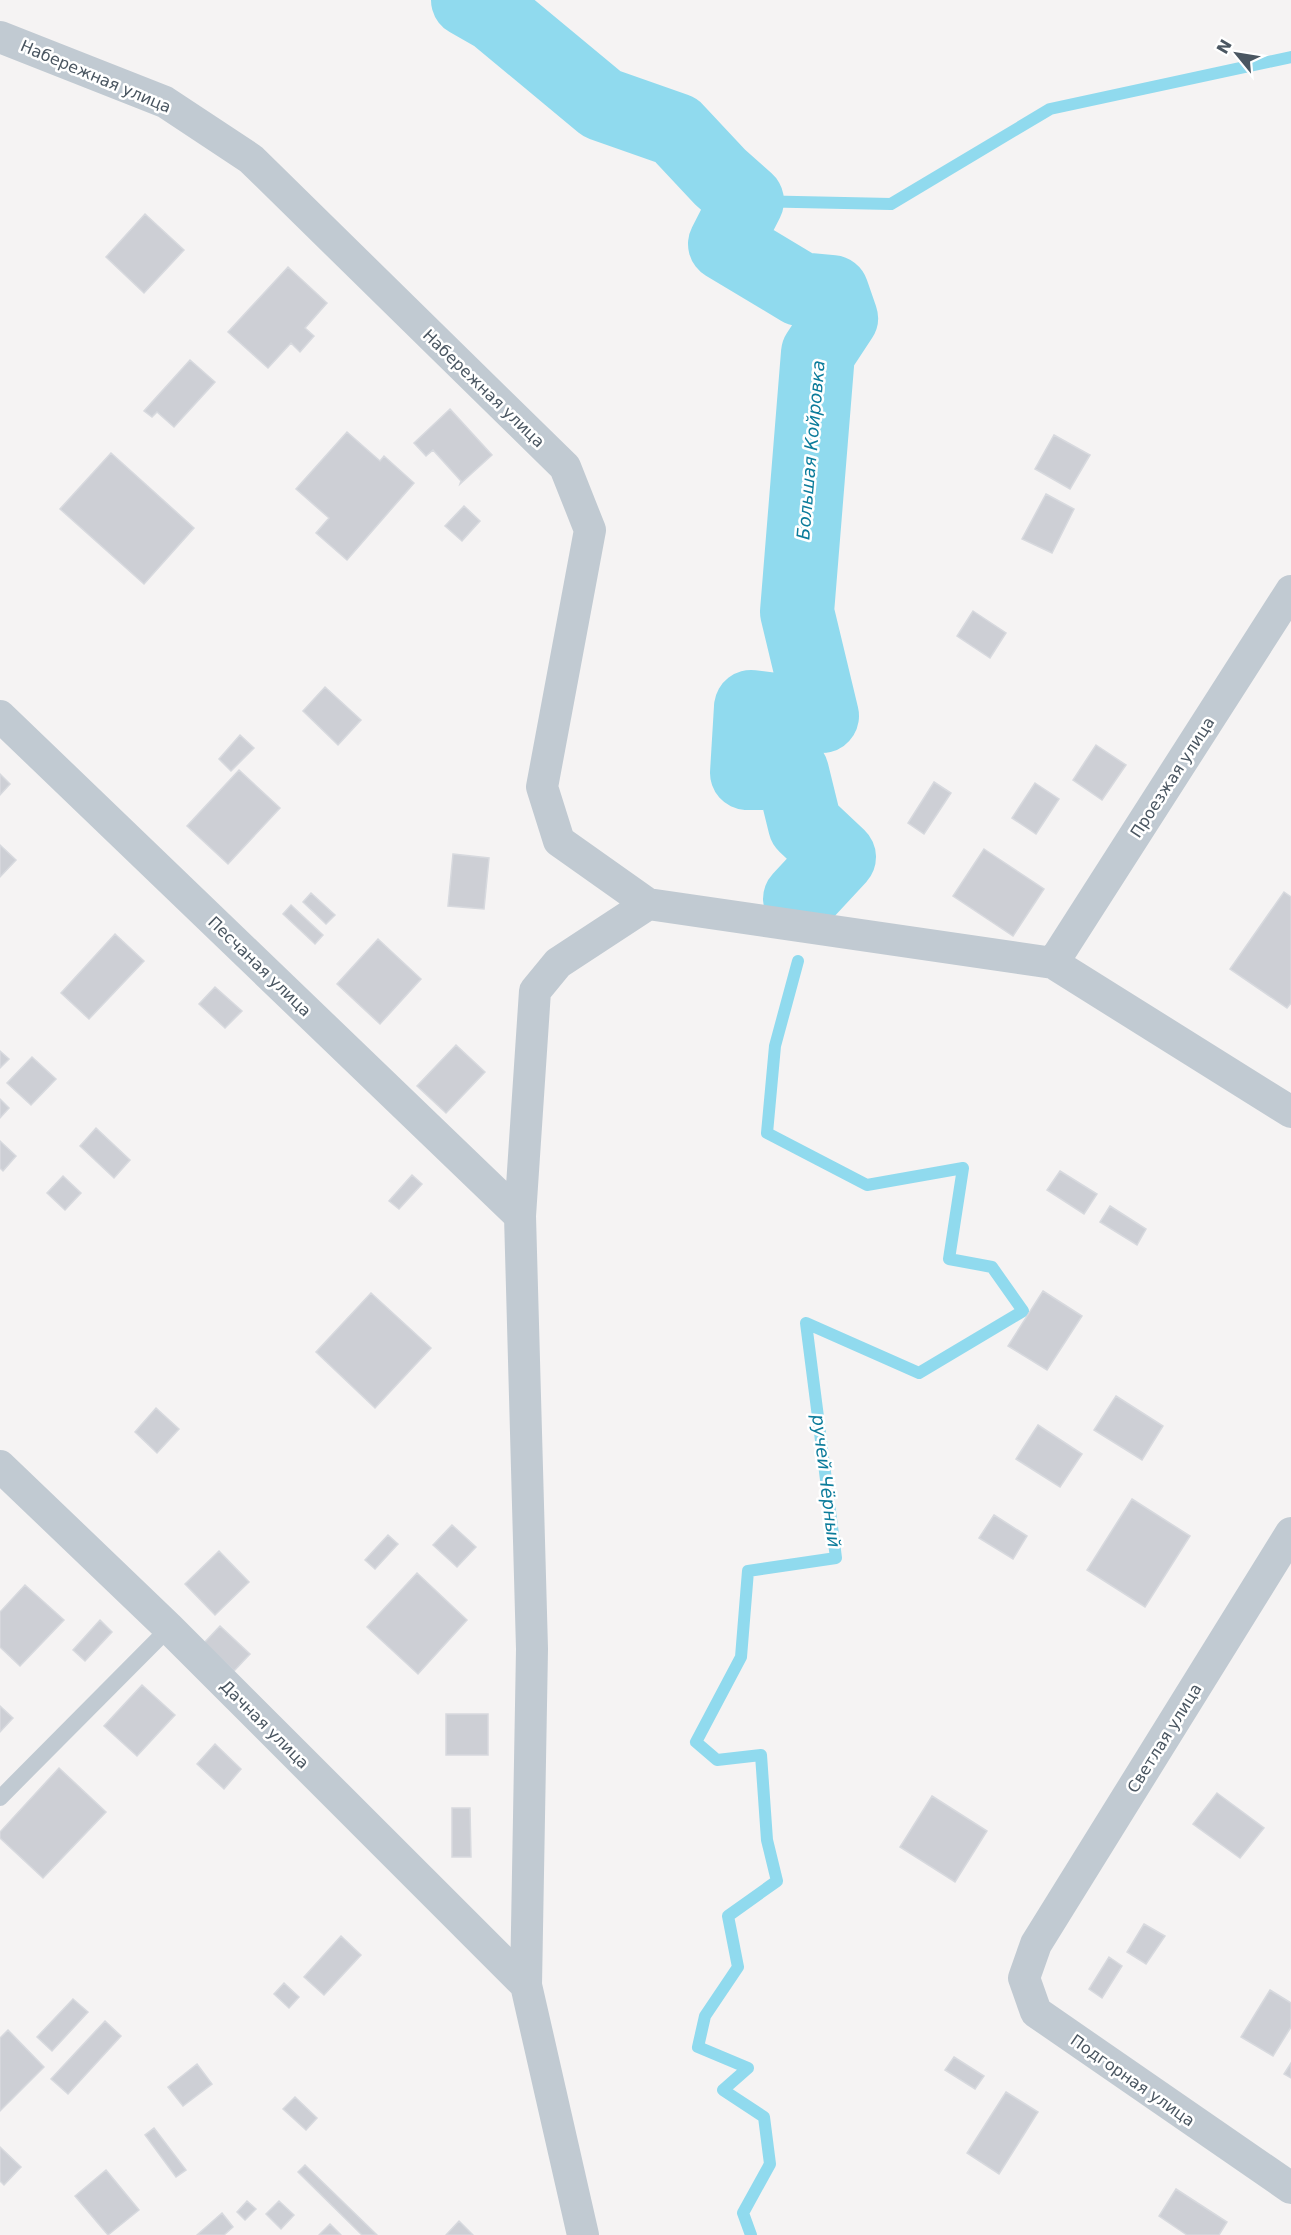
<svg xmlns="http://www.w3.org/2000/svg" width="1291" height="2235" font-family="'DejaVu Sans',sans-serif">
<style>
.lines{fill:none;stroke-linecap:round;stroke-linejoin:round}
.stream{stroke:#90daee;stroke-width:12}
.river{stroke:#90daee;stroke-width:74}
.building{fill:#cdcfd5;stroke:#d7d9de;stroke-width:1.5}
.service{stroke:#c1cad2;stroke-width:16}
.minor{stroke:#c1cad2;stroke-width:32}
.labels{text-anchor:middle;stroke-width:5;stroke-linejoin:round;paint-order:stroke}
.street-label{font-size:16px;fill:#4a5661;stroke:#fff}
.water-label{font-size:18px;font-style:italic;fill:#0c7c9b;stroke:#fff}
</style>
<rect width="100%" height="100%" fill="#f5f3f3"/>
<g class="lines">
<path class="stream" d="M747 201 891 204 1050 109 1291 57
M751 2235 743 2213 770 2164 764 2117 723 2090 748 2068 698 2047 705 2016 738 1967 728 1916 777 1881 767 1840 761 1755 717 1760 696 1742 741 1657 748 1571 836 1558 806 1323 919 1373 1023 1311 992 1267 949 1259 963 1168 867 1185 767 1133 775 1046 798 961"/>
<path class="river" d="M468 0 496 16 602 104 676 130 720 177 747 201 725 244 800 289 832 292 841 318 818 353 797 612 822 716 751 707 747 773 792 772 805 825 839 857 800 899"/>
</g>
<path class="building" d="M145 214 184 250 144 293 106 257Z
M288 267 327 303 305 328 314 336 300 352 291 343 268 368 228 332Z
M190 360 215 382 174 427 157 412 152 417 144 411Z
M450 409 492 455 460 484 461 481 433 450 426 456 414 443Z
M347 432 380 461 384 456 414 483 347 560 316 533 329 518 296 489Z
M1054 435 1090 455 1070 489 1035 469Z
M111 453 194 528 144 584 60 509Z
M1046 494 1074 509 1052 553 1022 539Z
M464 506 480 521 462 541 445 526Z
M973 611 1006 633 990 658 957 636Z
M325 687 361 720 338 745 303 711Z
M240 735 254 748 231 771 219 759Z
M1096 745 1126 765 1102 800 1073 780Z
M239 770 280 808 228 864 187 826Z
M0 774 10 784 0 795Z
M934 782 951 793 924 834 908 823Z
M1035 783 1059 799 1036 834 1012 818Z
M0 845 16 860 0 877Z
M984 849 1044 889 1013 936 953 896Z
M453 854 489 858 484 909 448 906Z
M1284 892 1291 897V1003L1287 1008 1230 969Z
M311 893 335 915 326 924 303 902Z
M291 905 323 935 315 944 283 914Z
M115 934 144 961 89 1019 61 993Z
M378 939 421 979 380 1024 337 984Z
M215 987 242 1011 225 1028 199 1004Z
M456 1045 485 1072 446 1113 417 1086Z
M0 1051 9 1059 0 1068Z
M32 1057 56 1079 31 1105 7 1083Z
M0 1099 9 1108 0 1118Z
M96 1128 130 1160 114 1178 80 1146Z
M0 1141 16 1156 3 1171 0 1168Z
M1060 1171 1097 1194 1084 1214 1047 1190Z
M412 1175 422 1184 399 1209 389 1201Z
M63 1176 81 1193 65 1210 47 1193Z
M1110 1206 1146 1229 1137 1245 1100 1222Z
M1043 1291 1082 1316 1047 1370 1008 1346Z
M371 1293 431 1348 375 1408 316 1352Z
M1116 1396 1163 1426 1142 1460 1094 1430Z
M156 1408 179 1429 157 1453 135 1432Z
M1038 1425 1082 1454 1060 1487 1016 1459Z
M1132 1499 1190 1536 1145 1607 1087 1570Z
M994 1515 1027 1536 1013 1559 979 1538Z
M452 1525 476 1547 457 1567 433 1545Z
M388 1535 398 1544 375 1569 365 1560Z
M219 1551 249 1582 215 1615 185 1584Z
M417 1573 467 1620 418 1674 367 1627Z
M25 1585 64 1620 20 1666 0 1647V1612Z
M100 1620 112 1632 85 1661 73 1650Z
M220 1626 250 1654 234 1671 204 1643Z
M142 1685 175 1715 137 1756 104 1726Z
M0 1706 13 1718 0 1732Z
M446 1714H488V1755H446Z
M215 1744 241 1769 224 1789 197 1764Z
M59 1768 106 1812 43 1878 0 1838V1832Z
M1217 1793 1264 1828 1240 1858 1193 1824Z
M932 1796 987 1831 955 1882 900 1847Z
M452 1808H470L471 1857H452Z
M1144 1924 1165 1936 1146 1964 1127 1952Z
M341 1936 361 1955 324 1995 304 1977Z
M1109 1957 1122 1966 1102 1998 1089 1989Z
M284 1983 299 1997 289 2008 274 1994Z
M1270 1990 1291 2003V2027L1273 2056 1241 2037Z
M73 1999 88 2012 52 2051 37 2037Z
M105 2021 121 2036 68 2094 51 2079Z
M8 2030 44 2067 0 2111V2038Z
M954 2057 984 2076 975 2089 945 2070Z
M1291 2063V2078L1284 2074Z
M197 2064 212 2084 183 2106 168 2087Z
M1006 2092 1038 2112 999 2174 967 2153Z
M295 2097 317 2118 306 2130 283 2109Z
M154 2128 186 2170 176 2177 145 2135Z
M0 2147 21 2167 4 2185 0 2181Z
M305 2165 377 2235H362L298 2172Z
M106 2170 139 2210 108 2235 75 2196Z
M1176 2189 1227 2222 1219 2235H1187L1159 2216Z
M247 2201 256 2209 245 2220 237 2212Z
M279 2201 294 2215 281 2229 266 2214Z
M222 2213 233 2227 224 2235H197Z
M459 2221 473 2235H446Z
M330 2224 341 2235H319Z"/>
<g class="lines">
<path class="service" d="M0 1798 169 1628"/>
<path class="minor" d="M0 37 165 102 251 159 565 467 590 530 542 787 559 841 648 904
M0 716 520 1216
M1053 963 1291 591
M0 1466 169 1628 526 1985
M1291 1533 1036 1944 1024 1978 1036 2012 1291 2188
M583 2235 526 1985 532 1649 520 1216 535 991 558 963 648 904 1053 963 1291 1112"/>
</g>
<g class="labels">
<g class="street-label">
<text transform="translate(96 76) rotate(23)" y="6">Набережная улица</text>
<text transform="translate(484 388) rotate(44)" y="6">Набережная улица</text>
<text transform="translate(1172 777) rotate(-57)" y="6">Проезжая улица</text>
<text transform="translate(260 966) rotate(44)" y="6">Песчаная улица</text>
<text transform="translate(265 1724) rotate(45)" y="6">Дачная улица</text>
<text transform="translate(1164 1738) rotate(-58)" y="6">Светлая улица</text>
<text transform="translate(1133 2080) rotate(35)" y="6">Подгорная улица</text>
</g>
<g class="water-label">
<text transform="translate(811 450) rotate(-85)" y="6">Большая Койровка</text>
<text transform="translate(826 1481) rotate(83)" y="6">ручей Чёрный</text>
</g>
</g>
<g transform="translate(1237 54) rotate(300)" stroke="#ffffff" stroke-width="4.5" paint-order="stroke">
<path d="M0-4.5L10 22L0 15L-10 22Z" fill="#4a5661"/>
<text y="-9" font-size="16" font-weight="bold" text-anchor="middle" fill="#4a5661">N</text>
</g>
</svg>
